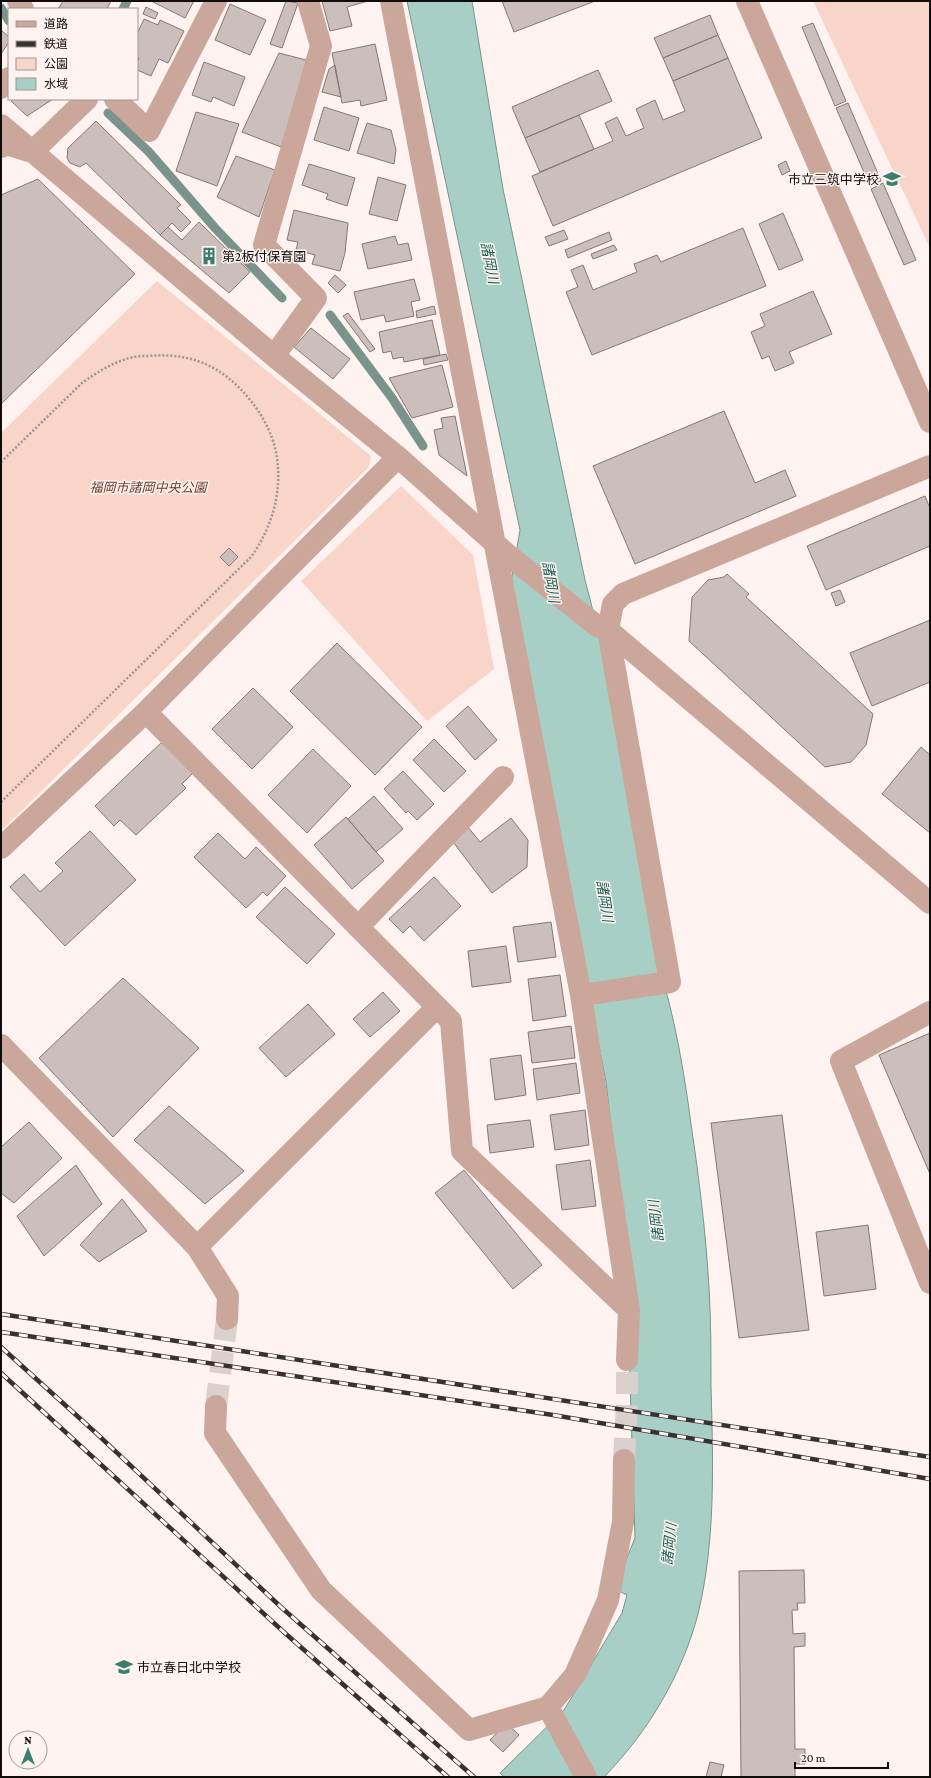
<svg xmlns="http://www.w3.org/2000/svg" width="931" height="1778" font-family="'Crimson Pro','Noto Sans JP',serif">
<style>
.green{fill:#f8d4c9}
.water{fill:#a8cfc5;stroke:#7a948d}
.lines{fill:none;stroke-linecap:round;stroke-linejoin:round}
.stream{stroke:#7a948d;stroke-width:9}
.building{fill:#ccbfbb;stroke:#847875}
.minor-tunnel{stroke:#dad0ce;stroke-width:22;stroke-dasharray:22 11;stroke-linecap:butt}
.path{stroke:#9d9592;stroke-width:2.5;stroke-dasharray:2 2;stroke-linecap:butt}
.minor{stroke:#cba69b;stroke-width:22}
.rail-casing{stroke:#373231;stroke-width:4.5}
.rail{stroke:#fef3f0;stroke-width:3;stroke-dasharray:9;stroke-linecap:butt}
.labels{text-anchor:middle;stroke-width:3;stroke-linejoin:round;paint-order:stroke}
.poi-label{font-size:13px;fill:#100c0b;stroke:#fef3f0;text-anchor:start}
.park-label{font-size:13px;font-style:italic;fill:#6d3b2d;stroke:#fef3f0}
.water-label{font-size:14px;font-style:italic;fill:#135f51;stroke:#fef3f0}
</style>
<rect width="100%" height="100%" fill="#fef3f0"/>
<path class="green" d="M813 1H930V246H929Z
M157 281 371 456 369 467 1 831V433Z
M401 486 473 555 494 669 427 721 301 581Z"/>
<path class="water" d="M407 1H472L503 189 585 580 605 657 659 967C675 1018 684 1071 691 1124 699 1178 706 1234 709 1288 711 1321 711 1353 711 1386 713 1461 716 1540 698 1614 682 1675 648 1732 604 1777H504L500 1773 564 1710 622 1613 627 1595 619 1591 622 1570 635 1538 626 1253 606 1082 510 587 520 530Z"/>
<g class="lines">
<path class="stream" d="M1 8 9 21
M123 9 127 1
M108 113 149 152 215 228 282 298
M330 315 392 398 423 446"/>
</g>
<path class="building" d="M63 1H111L107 9H58Z
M151 1H194L185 18Z
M286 1 298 3 282 48 270 44Z
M322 1H368L347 7 352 26 330 31Z
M502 1H595L514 32Z
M230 4 266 20 250 55 215 40Z
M146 7 158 13 155 19 143 14Z
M710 15 718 35 663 58 654 38Z
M144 19 158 25 160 20 184 31 168 63 159 59 151 76 137 70V62L139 58 137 57V34Z
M813 23 846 101 835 106 802 27Z
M1 30 9 37V42L1 54Z
M718 35 728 58 673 81 663 58Z
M375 44 387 100 361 106 360 100 342 103 332 53Z
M279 53 310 61 281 147 242 132Z
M728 58 762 138 553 226 532 176 613 141 605 123 617 117 626 136 644 128 636 109 655 100 663 120 685 111 673 81Z
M204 62 245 77 234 106 213 97 211 102 192 95Z
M335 65 341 97 322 92 329 69Z
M598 70 612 101 525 138 512 107Z
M13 99H53L27 116 11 101Z
M848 103 881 181 870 186 836 108Z
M324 107 359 118 349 151 314 140Z
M196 112 239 124 217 186 176 171Z
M579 115 594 149 540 172 525 138Z
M96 121 181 205 177 208 191 222 181 232 172 223 160 235 86 163 80 167 70 163 67 158 68 148Z
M367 123 391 130 396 150 394 164 357 153Z
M236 156 275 170 259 217 217 197Z
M786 161 790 171 782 175 778 165Z
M309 164 355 178 347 206 326 199 328 194 302 185Z
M378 177 406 185 397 221 369 214Z
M38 179 135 274 1 404V195Z
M883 183 916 260 904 265 871 189Z
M294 210 348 223 345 253 340 271 312 264 315 255 296 250 298 242 287 240Z
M783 213 803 260 779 270 759 224Z
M199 222 250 272 229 293 160 235 168 227 182 240Z
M743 228 766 286 592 355 566 292 578 287 571 270 583 265 593 290 637 272 634 264 657 255 661 262Z
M564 230 568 239 549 246 545 237Z
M609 232 612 240 568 258 565 250Z
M395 236 398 245 408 243 412 260 368 269 362 244Z
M614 245 617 250 593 259 591 254Z
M335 275 346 285 338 293 328 283Z
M414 279 420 300 411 302 414 316 386 322 384 315 361 320 354 292Z
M813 291 832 334 789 352 794 363 775 371 769 356 762 359 751 332 765 326 760 314Z
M434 306 436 314 417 318 416 311Z
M348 313 375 349 370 352 343 316Z
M432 320 440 355 404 362 403 357 393 359 391 351 383 353 379 332Z
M311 328 350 359 333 379 294 347Z
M446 354 448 360 424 365 423 359Z
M442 365 453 407 412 418 389 378Z
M724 411 755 483 785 470 796 496 635 564 593 466Z
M455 416 467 476 439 455 434 430 443 428 441 418Z
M925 496 930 508V546L826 590 807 546Z
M229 548 238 557 229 566 220 557Z
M727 574 749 594 746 597 873 714 866 745 851 762 825 767 689 641 692 597 708 580 724 577Z
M840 590 845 602 836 606 831 593Z
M930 620V682L872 706 850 653Z
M337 643 422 727 375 775 290 691Z
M253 688 293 727 252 769 212 729Z
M468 706 497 740 475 760 446 726Z
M434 739 466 771 444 792 413 760Z
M164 740 194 772 182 784 186 788 136 835 120 820 114 826 95 806Z
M921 747 930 755V833L882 794Z
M313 749 351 786 307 833 268 795Z
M403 771 434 804 417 820 408 811 406 813 384 789Z
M374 796 403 829 376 852 348 819Z
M346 817 384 861 352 889 314 845Z
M511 818 528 840 527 867 492 893 450 838 467 826 480 842Z
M90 831 136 880 65 946 10 887 24 874 40 892 63 871 55 863Z
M218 833 245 859 256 847 286 876 267 896 263 892 246 908 194 857Z
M434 877 461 906 424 941 410 926 403 933 389 919Z
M285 887 335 934 307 964 256 917Z
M551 922 556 957 518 962 513 927Z
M506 946 511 982 472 987 468 951Z
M560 975 566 1016 533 1021 528 979Z
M123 978 199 1048 113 1137 39 1058Z
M383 992 400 1011 370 1037 353 1019Z
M308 1004 335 1034 286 1077 259 1048Z
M571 1026 575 1058 532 1063 528 1032Z
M930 1033V1174L879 1055Z
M521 1055 526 1095 495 1100 490 1059Z
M576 1063 580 1093 537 1100 533 1069Z
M169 1106 244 1171 205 1204 134 1140Z
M585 1110 589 1145 555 1150 550 1115Z
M782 1115 809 1330 739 1338 711 1123Z
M530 1120 534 1147 490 1153 487 1125Z
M29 1122 62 1158 14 1203 1 1193V1147Z
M590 1160 596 1206 562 1210 556 1165Z
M76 1165 102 1204 44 1256 17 1216Z
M464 1170 542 1265 513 1289 435 1193Z
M122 1199 147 1231 99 1262 80 1245Z
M868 1225 876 1289 824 1296 816 1232Z
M804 1570 805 1603H797L798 1610H792L793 1634 805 1633V1646L794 1647 795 1749H805V1764H795V1777H741L739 1571Z
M506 1723 519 1735 503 1752 490 1740Z
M710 1762 724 1765 721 1777H706Z"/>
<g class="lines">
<path class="minor-tunnel" d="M216 1406 227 1319
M624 1460 627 1402V1360"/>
<path class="path" d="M1 462 82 383C96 373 113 362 130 358 136 356 142 356 148 356 192 352 224 367 251 401 266 420 277 443 278 468 280 500 270 529 252 556L1 802"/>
<path class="minor" d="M18 1 23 9
M391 1 581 995 629 1310 627 1360
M747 1 930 422
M1 88 9 78
M115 99 149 131 216 1
M1 125 274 356 398 457 508 555 597 626 608 630 930 903
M1 147 6 144 32 152 87 99
M274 356 316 298 264 245 321 46 308 1
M146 712 451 1021 462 1151 629 1310
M1 848 146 712 398 457
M358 927 503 777
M583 995 670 982 608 630 613 604 623 594 930 466
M930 1012 841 1061 930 1283
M1 1045 197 1247 228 1296 227 1319
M197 1247 437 1007
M216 1406 215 1433 321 1590 469 1730 548 1707 575 1675 608 1600 623 1522 624 1460
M548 1707 586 1777"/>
<g class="rail-casing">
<path id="rail" d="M1 1314 930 1457
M1 1332 553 1415 930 1479
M1 1347 96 1433 282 1608 474 1777
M1 1373 286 1634 448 1777"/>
</g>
<use href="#rail" class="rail"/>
</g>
<defs>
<g id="school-bare" transform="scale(1.38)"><path d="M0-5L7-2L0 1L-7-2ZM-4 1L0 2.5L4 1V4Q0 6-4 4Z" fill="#3b7e6f" stroke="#fef3f0" stroke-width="2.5" paint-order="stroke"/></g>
<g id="building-bare" transform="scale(1.38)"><path d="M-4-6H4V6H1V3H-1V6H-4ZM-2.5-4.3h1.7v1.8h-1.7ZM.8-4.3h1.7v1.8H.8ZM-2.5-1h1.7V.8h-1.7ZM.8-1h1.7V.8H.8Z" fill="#3b7e6f" stroke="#fef3f0" stroke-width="2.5" paint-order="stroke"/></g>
</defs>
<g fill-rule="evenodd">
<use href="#school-bare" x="892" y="179"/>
<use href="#building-bare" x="209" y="256"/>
<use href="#school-bare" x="124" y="1667"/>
</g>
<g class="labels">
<g class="poi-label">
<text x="879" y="184" text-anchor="end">市立三筑中学校</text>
<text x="222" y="261">第2板付保育園</text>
<text x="137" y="1672">市立春日北中学校</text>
</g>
<g class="park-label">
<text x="148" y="492">福岡市諸岡中央公園</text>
</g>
<g class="water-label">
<text transform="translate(490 263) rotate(79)" y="5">諸岡川</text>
<text transform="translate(551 582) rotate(80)" y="5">諸岡川</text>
<text transform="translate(605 901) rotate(81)" y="5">諸岡川</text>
<text transform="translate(656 1221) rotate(-97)" y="5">諸岡川</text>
<text transform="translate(669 1544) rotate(-84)" y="5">諸岡川</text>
</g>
</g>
<rect width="931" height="1778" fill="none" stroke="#100c0b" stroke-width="4"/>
<rect x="8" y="8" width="130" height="92" fill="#fef3f0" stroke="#9f9794"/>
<rect x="16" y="21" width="20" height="6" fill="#cba69b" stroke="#9f9794"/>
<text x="44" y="28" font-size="12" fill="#100c0b">道路</text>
<rect x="16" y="41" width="20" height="6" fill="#373231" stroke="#9f9794"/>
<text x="44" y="48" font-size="12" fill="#100c0b">鉄道</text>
<rect x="16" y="58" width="20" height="12" fill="#f8d4c9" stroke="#9f9794"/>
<text x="44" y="68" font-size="12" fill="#100c0b">公園</text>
<rect x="16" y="78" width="20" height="12" fill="#a8cfc5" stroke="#9f9794"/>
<text x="44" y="88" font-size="12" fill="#100c0b">水域</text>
<g transform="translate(28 1750)"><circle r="19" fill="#fef3f0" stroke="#9f9794"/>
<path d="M0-3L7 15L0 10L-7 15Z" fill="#3b7e6f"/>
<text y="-6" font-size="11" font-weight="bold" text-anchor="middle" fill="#100c0b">N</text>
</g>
<path d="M795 1762v6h93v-6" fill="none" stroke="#100c0b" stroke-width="2"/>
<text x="801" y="1762" font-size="12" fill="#100c0b" stroke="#fef3f0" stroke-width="3" paint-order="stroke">20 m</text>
</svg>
